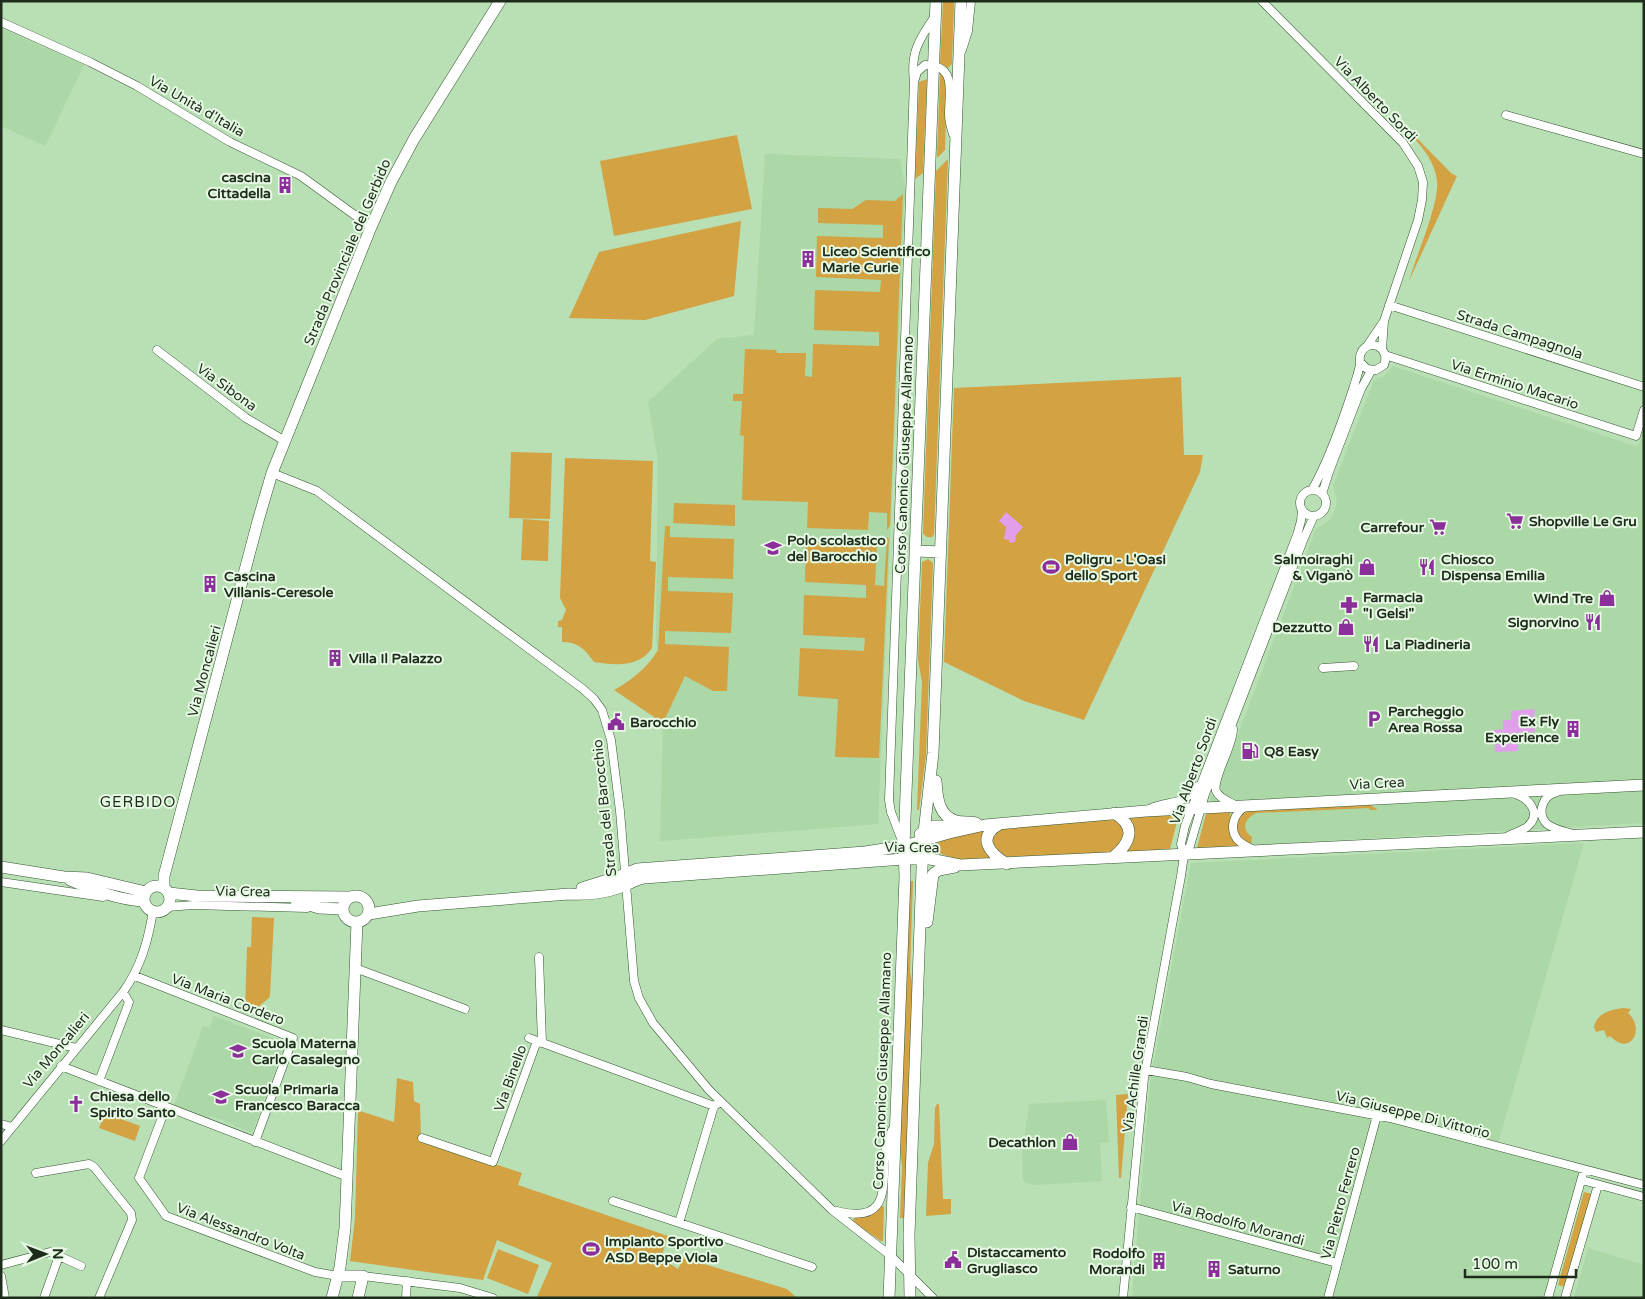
<svg xmlns="http://www.w3.org/2000/svg" width="1645" height="1299" font-family="'Varela Round',sans-serif">
<style>
.built{fill:#acd7a6}
.green{fill:#d2a243}
.water{fill:#e09eeb}
.lines{fill:none;stroke-linecap:round;stroke-linejoin:round}
.street-casing{stroke:#355631;stroke-width:9}
.secondary-casing{stroke:#355631;stroke-width:12}
.street{stroke:#fff;stroke-width:8}
.secondary{stroke:#fff;stroke-width:11}
.labels{text-anchor:middle;stroke-width:4;stroke-linejoin:round;paint-order:stroke}
.street-label{font-size:14px;fill:#1e2c1c;stroke:#e7fae4}
.poi-label{font-size:14px;font-weight:bold;fill:#1e2c1c;stroke:#e7fae4;text-anchor:start}
.neighbourhood-label{font-size:15px;letter-spacing:1px;fill:#1e2c1c;stroke:#e7fae4}
</style>
<rect width="100%" height="100%" fill="#b9dfb4"/>
<path class="built" d="M1 28 84 65 45 146 1 126Z
M765 154 900 159 905 187 878 824 660 841 663 728 656 637 658 460 648 402 717 339 754 335Z
M1393 366 1638 447 1644 429V823L1197 848 1210 797 1221 779 1316 529 1330 520 1334 513 1337 501 1333 486 1374 380 1384 376Z
M1584 843 1497 1147 1581 1170 1545 1298H1132L1150 1083 1191 863Z
M214 1016 285 1043 252 1133 212 1116 206 1118 174 1106 203 1026 209 1028Z
M1106 1100 1109 1142 1100 1143 1102 1181 1034 1185 1023 1181 1022 1156 1029 1104Z
M1588 1248 1644 1265V1298H1574Z"/>
<path class="green" d="M943 1H954L952 64 948 68 940 63Z
M940 72 943 74 947 83 945 150 937 158Z
M927 79 923 173 915 179 919 82Z
M1405 126 1452 174 1457 176 1409 281C1416 256 1440 203 1437 180 1434 158 1418 142 1404 128Z
M737 135 752 209 614 236 600 161Z
M948 159 934 534 932 537C928 538 925 537 923 533L936 171Z
M903 194 890 526 887 530V513L869 512 868 530 807 528 808 502 742 500 744 436 740 435 742 401H733V394H743L745 349 776 350 777 353H806L805 376 812 377 813 344 879 346V332L814 330 815 290 880 292 881 280 816 277 817 236 883 238V225L818 223V208L852 209 866 200 895 201Z
M741 221 734 296 645 320 569 318 599 252Z
M1181 377 1184 455H1203L1200 472 1084 720 1024 701 944 662 954 388Z
M511 452 552 453 550 519 509 518Z
M565 458 653 461 650 561 656 562 652 648C639 668 614 665 594 662 585 649 578 642 562 642V627H558V621L562 620 566 610 560 598Z
M674 503 735 505V526L673 523Z
M523 519 549 521 548 561 521 560Z
M665 526H670V537L734 539 733 579 668 577V591L733 593 731 633 665 631V644L729 647 727 691H713L685 676 663 723 614 690C632 680 647 668 658 650Z
M887 537 889 539 879 758 835 757 838 699 798 696 800 648 864 651 865 638 803 635 804 595 866 598V585L805 582 806 542 877 544 875 585 884 586Z
M928 559 933 563 926 755 919 810H917L922 682 918 660 922 562Z
M1369 804 1378 810H1370L1369 808 1256 813C1245 819 1240 828 1252 837L1251 845C1235 835 1232 825 1245 810Z
M1230 809 1231 834 1240 846 1197 848 1207 810Z
M1180 810 1170 849 1126 852 1127 818Z
M1109 816 1122 825 1124 841 1110 853 1004 857 994 852 991 837 998 828Z
M990 827 993 859H956L930 850 931 846 948 838Z
M910 881H913L910 972 914 989 905 1218H900L902 1168 900 1146Z
M252 917 274 918 270 995 269 998 251 1013 245 1012 247 947H251Z
M1623 1008 1631 1009 1628 1013C1645 1027 1632 1058 1610 1036L1607 1038 1604 1030 1596 1032 1594 1027C1597 1013 1610 1010 1623 1008Z
M397 1078 413 1082 414 1101 420 1104 421 1140 522 1173 518 1185 668 1236 661 1258 678 1269 684 1258 787 1289 797 1298H539L537 1297 552 1263 497 1240 483 1280 350 1261 355 1218 358 1112 360 1111 394 1122Z
M1128 1094 1121 1178H1119L1116 1095Z
M937 1104H939L943 1199H951V1214L926 1216 928 1163 934 1144 935 1108Z
M105 1113 140 1126 135 1141 99 1128Z
M1584 1192 1592 1194 1566 1287 1558 1285Z
M879 1206H883L884 1208 883 1241H881L854 1223 853 1220 855 1218 868 1214Z
M498 1249 539 1265 528 1294 487 1278Z"/>
<path class="water" d="M1006 512 1023 527 1016 535 1015 542 1009 543V540L1004 539 1006 527 999 521Z
M1534 709 1535 732 1512 733 1511 711Z
M1503 720H1511L1512 734H1526L1527 741 1504 743Z
M1502 729 1503 743H1518V751L1495 752 1494 730Z"/>
<g class="lines">
<g class="street-casing">
<path id="street" d="M1262 1 1403 143 1418 166 1423 182 1422 200 1418 220 1384 321
M1 22 90 62 137 86 230 142 301 176 371 227
M962 50 968 31 971 1
M915 79 917 72 925 65C957 65 949 92 949 114 949 121 951 128 953 134
M1506 115 1644 154
M1389 305 1644 387
M1367 346 1384 321 1382 349
M157 350 246 418 285 441
M1385 355 1636 436 1644 410
M272 473 317 491 583 689 594 699 602 710 611 740 620 811 634 981 639 998 653 1023 709 1090 832 1210 891 1256 933 1298
M1312 490C1329 460 1343 420 1354 386 1356 379 1359 371 1360 364 1360 360 1359 356 1361 353 1368 337 1391 347 1384 365L1376 370 1367 369 1360 362
M1300 503a13 13 0 1 1 26 0a13 13 0 1 1-26 0Z
M1322 494 1329 472 1361 389 1371 371
M1323 668 1354 666
M1233 729C1233 747 1212 778 1216 791 1219 798 1228 801 1235 805
M1557 792C1543 795 1536 813 1547 824 1553 829 1563 831 1570 833
M1245 807C1234 813 1229 828 1237 839 1241 844 1248 847 1254 850
M1149 809C1170 799 1181 808 1198 786
M1508 836C1514 833 1521 831 1527 827 1542 814 1530 799 1515 794
M1184 855 1190 846 1205 794 1304 538 1314 516
M922 859 904 846 891 812 889 800 914 81C910 52 920 38 935 16
M1 882 103 897
M167 907 193 905 307 908
M539 957 542 1043
M355 968 465 1009
M135 976 293 1038 255 1142
M1 1030 76 1048
M529 1038 714 1106 721 1102
M61 1066 348 1177
M1146 1070 1187 1077 1211 1084 1390 1118 1644 1185
M99 1081 128 1005 129 1002 123 992
M166 1107 139 1178 166 1216 315 1272 338 1276
M1 1124 12 1127
M422 1138 493 1162 537 1041
M1 1141 123 992C141 967 148 941 153 911
M36 1173 89 1164 94 1167 131 1213 132 1220 99 1298
M1582 1180 1644 1197
M613 1201 812 1267
M1131 1207 1337 1263
M837 1211C893 1225 881 1184 886 1148 887 1142 890 1136 892 1130
M679 1223 714 1106
M1 1265 50 1252 81 1266
M1 1276 5 1298
M363 1276 460 1288 493 1298
M44 1298 59 1256
M406 1298 407 1281
M1123 1298 1144 1078 1181 876 1184 855 1181 844 1185 826 1297 535 1301 521 1302 510
M1328 1298 1377 1115
M1548 1298 1584 1170
M1565 1298 1598 1185"/>
</g>
<g class="secondary-casing">
<path id="secondary" d="M916 551 941 552
M936 781C937 796 938 816 956 821 963 823 970 821 976 823
M1000 824C976 837 989 853 1007 864
M920 834 933 826H959
M1112 858C1130 844 1138 827 1114 813
M1 867 64 877 87 878 146 892
M70 880C94 890 118 900 144 901
M144 899a13 13 0 1 1 26 0a13 13 0 1 1-26 0Z
M164 887V876L258 521 272 473 371 227 391 182 414 139 500 1
M582 888 617 877 637 869 865 852 904 846 949 833 985 825 1146 811 1644 785
M169 893 197 896 349 897
M343 909a13 13 0 1 1 26 0a13 13 0 1 1-26 0Z
M296 901 319 908 343 909
M369 914 418 906 569 894C586 895 605 893 621 887 629 884 635 880 644 878L904 859H930L960 865 1644 832
M927 922 933 874 939 870 955 867
M338 1276H363L358 1298
M332 1298 340 1267 345 1228 357 922
M889 1298 905 877 904 846 936 1
M910 1298 909 1235 923 841 933 753 961 1"/>
</g>
<use href="#street" class="street"/>
<use href="#secondary" class="secondary"/>
</g>
<defs>
<g id="building-bare" transform="scale(1.35)"><path d="M-4-6H4V6H1V3H-1V6H-4ZM-2.5-4.3h1.7v1.8h-1.7ZM.8-4.3h1.7v1.8H.8ZM-2.5-1h1.7V.8h-1.7ZM.8-1h1.7V.8H.8Z" fill="#8b2f9a" stroke="#e7fae4" stroke-width="2.5" paint-order="stroke"/></g>
<g id="supermarket-bare" transform="scale(1.35)"><path d="M-6-5.5h2.5l.6 2H6L4.5 2H-2.5L-4.4-4H-6ZM-1.5 3.2a1.3 1.3 0 1 0 .1 0ZM3 3.2a1.3 1.3 0 1 0 .1 0Z" fill="#8b2f9a" stroke="#e7fae4" stroke-width="2.5" paint-order="stroke"/></g>
<g id="school-bare" transform="scale(1.35)"><path d="M0-5L7-2L0 1L-7-2ZM-4 1L0 2.5L4 1V4Q0 6-4 4Z" fill="#8b2f9a" stroke="#e7fae4" stroke-width="2.5" paint-order="stroke"/></g>
<g id="stadium-bare" transform="scale(1.35)"><path d="M0-5a6.5 5 0 1 0 0 10a6.5 5 0 1 0 0-10ZM-3.5-1.8h7v3.6h-7Z" fill="#8b2f9a" stroke="#e7fae4" stroke-width="2.5" paint-order="stroke"/></g>
<g id="shop-bare" transform="scale(1.35)"><path d="M-5-2.5h2.3a2.7 3.5 0 0 1 5.4 0H5L5.5 6h-11ZM-1.5-2.5h3a1.5 2.3 0 0 0-3 0Z" fill="#8b2f9a" stroke="#e7fae4" stroke-width="2.5" paint-order="stroke"/></g>
<g id="restaurant-bare" transform="scale(1.35)"><path d="M-5-6h1v4h1v-4h1v4h1v-4h1v5L-1.5 .5V6h-2V.5L-5-1ZM5-6V6H3V1.5H1.5Q1.5-4 5-6Z" fill="#8b2f9a" stroke="#e7fae4" stroke-width="2.5" paint-order="stroke"/></g>
<g id="pharmacy-bare" transform="scale(1.35)"><path d="M-2-6h4v4h4v4h-4v4h-4v-4h-4v-4h4Z" fill="#8b2f9a" stroke="#e7fae4" stroke-width="2.5" paint-order="stroke"/></g>
<g id="parking-bare" transform="scale(1.35)"><path d="M-3.5-5.5H1a3.5 3.5 0 0 1 0 7H-1V5.5H-3.5ZM-1-3.4V-.6H.8a1.4 1.4 0 0 0 0-2.8Z" fill="#8b2f9a" stroke="#e7fae4" stroke-width="2.5" paint-order="stroke"/></g>
<g id="civic-bare" transform="scale(1.35)"><path d="M-.6-6.5H3V-4.5H.6V-3L4-1V1h2V6H-6V1h2V-1L-.6-3ZM-1.2 2.5V6h2.4V2.5Z" fill="#8b2f9a" stroke="#e7fae4" stroke-width="2.5" paint-order="stroke"/></g>
<g id="fuel-bare" transform="scale(1.35)"><path d="M-5.5-6h7V0h2V4h1.3V-2.5L3-4.5l.8-.8L6-3V5H2.5V1h-1V6h-7ZM-4.2-4.7v3.2H.2V-4.7Z" fill="#8b2f9a" stroke="#e7fae4" stroke-width="2.5" paint-order="stroke"/></g>
<g id="church-bare" transform="scale(1.35)"><path d="M-1.2-6h2.4v3.5h3.3v2.4h-3.3V6h-2.4V-.1h-3.3v-2.4h3.3Z" fill="#8b2f9a" stroke="#e7fae4" stroke-width="2.5" paint-order="stroke"/></g>
</defs>
<g fill-rule="evenodd">
<use href="#building-bare" x="285" y="185"/>
<use href="#building-bare" x="808" y="259"/>
<use href="#supermarket-bare" x="1515" y="521"/>
<use href="#supermarket-bare" x="1438" y="527"/>
<use href="#school-bare" x="773" y="548"/>
<use href="#stadium-bare" x="1051" y="567"/>
<use href="#shop-bare" x="1367" y="567"/>
<use href="#restaurant-bare" x="1427" y="567"/>
<use href="#building-bare" x="210" y="584"/>
<use href="#shop-bare" x="1607" y="598"/>
<use href="#pharmacy-bare" x="1349" y="605"/>
<use href="#restaurant-bare" x="1593" y="622"/>
<use href="#shop-bare" x="1346" y="627"/>
<use href="#restaurant-bare" x="1371" y="644"/>
<use href="#building-bare" x="335" y="658"/>
<use href="#parking-bare" x="1374" y="719"/>
<use href="#civic-bare" x="616" y="722"/>
<use href="#building-bare" x="1573" y="729"/>
<use href="#fuel-bare" x="1250" y="751"/>
<use href="#school-bare" x="238" y="1051"/>
<use href="#school-bare" x="221" y="1097"/>
<use href="#church-bare" x="76" y="1104"/>
<use href="#shop-bare" x="1070" y="1142"/>
<use href="#stadium-bare" x="591" y="1249"/>
<use href="#civic-bare" x="953" y="1260"/>
<use href="#building-bare" x="1159" y="1261"/>
<use href="#building-bare" x="1214" y="1269"/>
</g>
<g class="labels">
<g class="street-label">
<text transform="translate(1376 99) rotate(46)" y="5">Via Alberto Sordi</text>
<text transform="translate(197 106) rotate(30)" y="5">Via Unità d'Italia</text>
<text transform="translate(347 252) rotate(-67)" y="5">Strada Provinciale del Gerbido</text>
<text transform="translate(1520 334) rotate(18)" y="5">Strada Campagnola</text>
<text transform="translate(1515 384) rotate(18)" y="5">Via Erminio Macario</text>
<text transform="translate(227 387) rotate(36)" y="5">Via Sibona</text>
<text transform="translate(904 455) rotate(-88)" y="5">Corso Canonico Giuseppe Allamano</text>
<text transform="translate(204 671) rotate(-75)" y="5">Via Moncalieri</text>
<text transform="translate(1193 771) rotate(-70)" y="5">Via Alberto Sordi</text>
<text transform="translate(1377 783) rotate(-3)" y="5">Via Crea</text>
<text transform="translate(604 808) rotate(-96)" y="5">Strada del Barocchio</text>
<text transform="translate(912 847) rotate(1)" y="5">Via Crea</text>
<text transform="translate(243 891) rotate(1)" y="5">Via Crea</text>
<text transform="translate(228 999) rotate(21)" y="5">Via Maria Cordero</text>
<text transform="translate(56 1050) rotate(-50)" y="5">Via Moncalieri</text>
<text transform="translate(882 1071) rotate(-88)" y="5">Corso Canonico Giuseppe Allamano</text>
<text transform="translate(1135 1074) rotate(-82)" y="5">Via Achille Grandi</text>
<text transform="translate(510 1078) rotate(-70)" y="5">Via Binello</text>
<text transform="translate(1413 1114) rotate(14)" y="5">Via Giuseppe Di Vittorio</text>
<text transform="translate(1340 1203) rotate(-75)" y="5">Via Pietro Ferrero</text>
<text transform="translate(1238 1223) rotate(15)" y="5">Via Rodolfo Morandi</text>
<text transform="translate(241 1231) rotate(21)" y="5">Via Alessandro Volta</text>
</g>
<g class="poi-label">
<text x="271" y="182" text-anchor="end">cascina<tspan x="271" dy="16">Cittadella</tspan></text>
<text x="822" y="256">Liceo Scientifico<tspan x="822" dy="16">Marie Curie</tspan></text>
<text x="1529" y="526">Shopville Le Gru</text>
<text x="1424" y="532" text-anchor="end">Carrefour</text>
<text x="787" y="545">Polo scolastico<tspan x="787" dy="16">del Barocchio</tspan></text>
<text x="1065" y="564">Poligru - L'Oasi<tspan x="1065" dy="16">dello Sport</tspan></text>
<text x="1353" y="564" text-anchor="end">Salmoiraghi<tspan x="1353" dy="16">&amp; Viganò</tspan></text>
<text x="1441" y="564">Chiosco<tspan x="1441" dy="16">Dispensa Emilia</tspan></text>
<text x="224" y="581">Cascina<tspan x="224" dy="16">Villanis-Ceresole</tspan></text>
<text x="1363" y="602">Farmacia<tspan x="1363" dy="16">"I Gelsi"</tspan></text>
<text x="1593" y="603" text-anchor="end">Wind Tre</text>
<text x="1579" y="627" text-anchor="end">Signorvino</text>
<text x="1332" y="632" text-anchor="end">Dezzutto</text>
<text x="1385" y="649">La Piadineria</text>
<text x="349" y="663">Villa Il Palazzo</text>
<text x="1388" y="716">Parcheggio<tspan x="1388" dy="16">Area Rossa</tspan></text>
<text x="1559" y="726" text-anchor="end">Ex Fly<tspan x="1559" dy="16">Experience</tspan></text>
<text x="630" y="727">Barocchio</text>
<text x="1264" y="756">Q8 Easy</text>
<text x="252" y="1048">Scuola Materna<tspan x="252" dy="16">Carlo Casalegno</tspan></text>
<text x="235" y="1094">Scuola Primaria<tspan x="235" dy="16">Francesco Baracca</tspan></text>
<text x="90" y="1101">Chiesa dello<tspan x="90" dy="16">Spirito Santo</tspan></text>
<text x="1056" y="1147" text-anchor="end">Decathlon</text>
<text x="605" y="1246">Impianto Sportivo<tspan x="605" dy="16">ASD Beppe Viola</tspan></text>
<text x="967" y="1257">Distaccamento<tspan x="967" dy="16">Grugliasco</tspan></text>
<text x="1145" y="1258" text-anchor="end">Rodolfo<tspan x="1145" dy="16">Morandi</tspan></text>
<text x="1228" y="1274">Saturno</text>
</g>
<g class="neighbourhood-label">
<text x="138" y="807">GERBIDO</text>
</g>
</g>
<rect width="1645" height="1299" fill="none" stroke="#1e2c1c" stroke-width="5"/>
<g transform="translate(45 1254) rotate(89)" stroke="#e7fae4" stroke-width="4" paint-order="stroke">
<path d="M0-4L9 19L0 12L-9 19Z" fill="#1e2c1c"/>
<text y="-8" font-size="14" font-weight="bold" text-anchor="middle" fill="#1e2c1c">N</text>
</g>
<path d="M1465 1269v8h111v-8" fill="none" stroke="#1e2c1c" stroke-width="2.5"/>
<text x="1472" y="1269" font-size="15" fill="#1e2c1c" stroke="#e7fae4" stroke-width="4" paint-order="stroke">100 m</text>
</svg>
